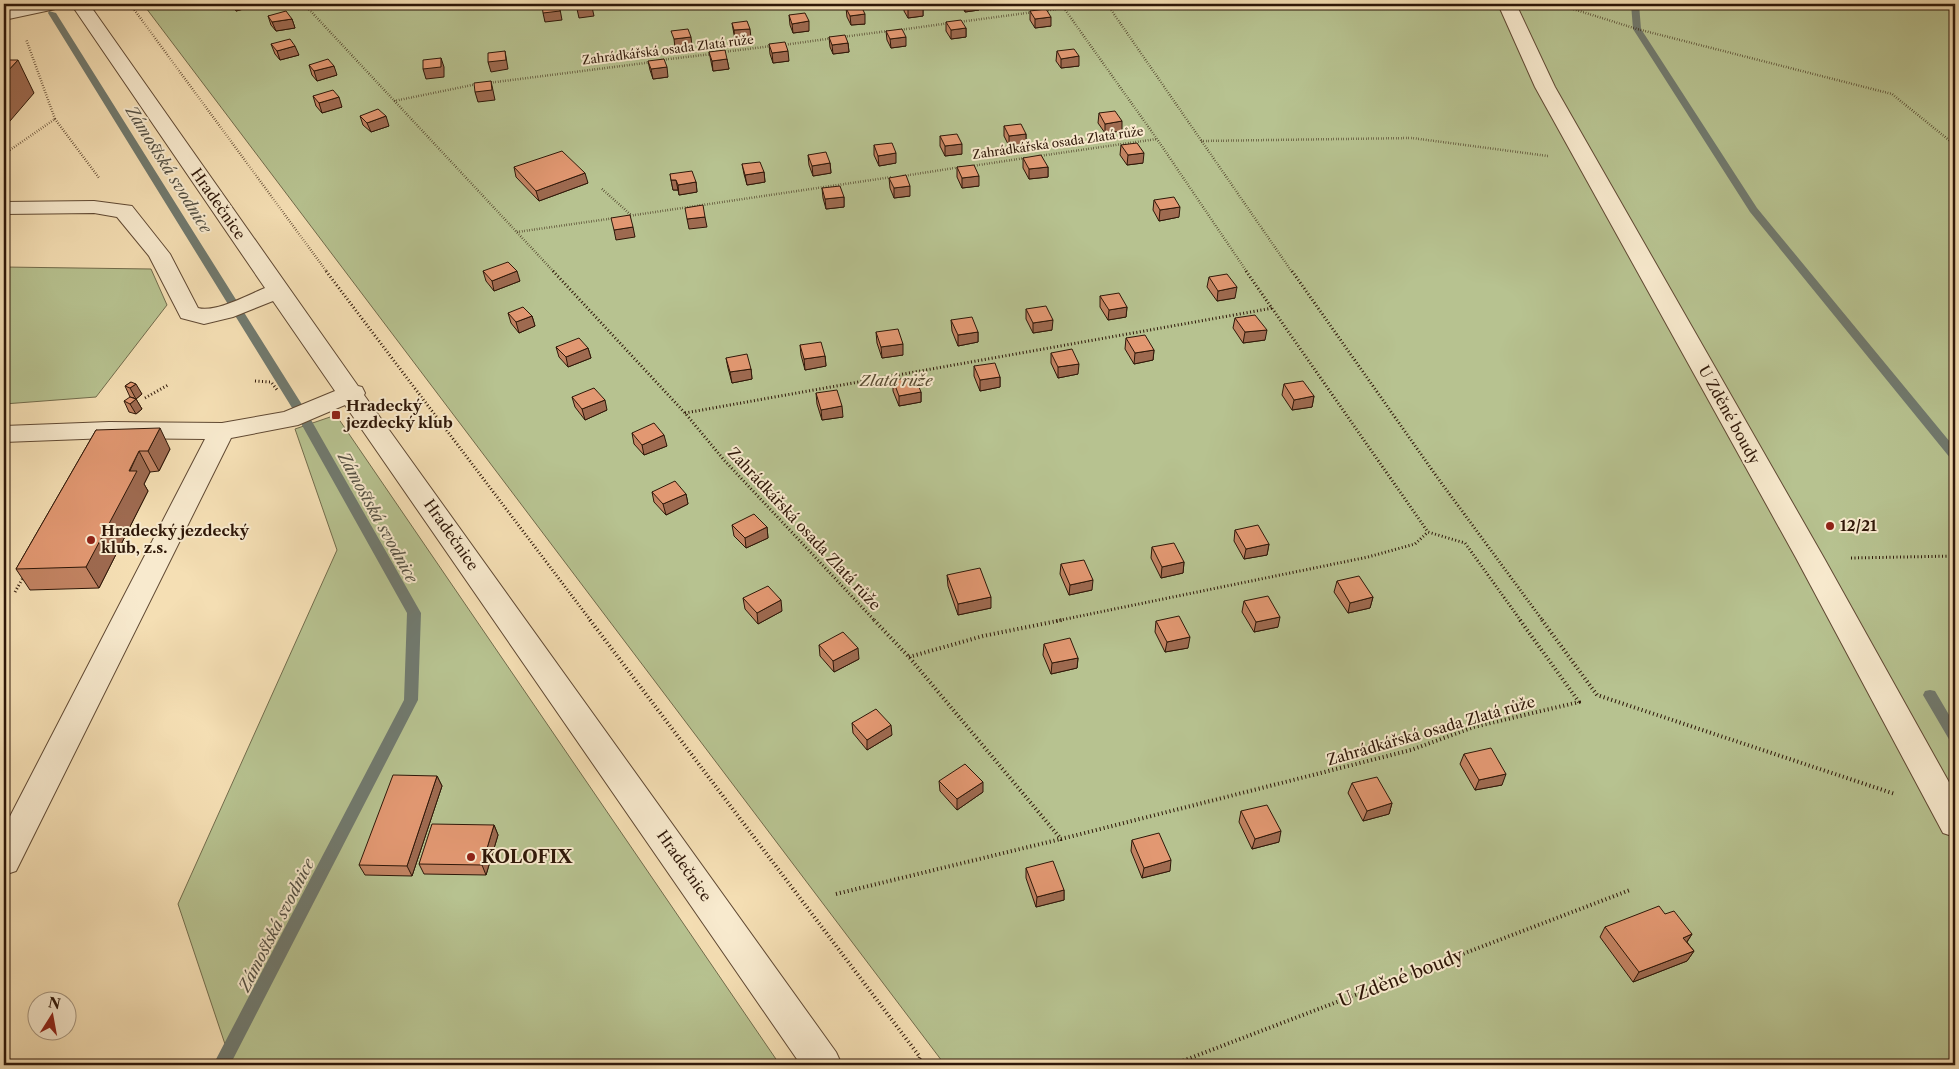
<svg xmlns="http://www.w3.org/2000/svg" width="1959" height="1069" font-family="'Libre Caslon Text',serif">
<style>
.green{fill:#b7c290;stroke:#726c4c}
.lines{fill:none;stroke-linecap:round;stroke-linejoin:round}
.stream{fill:#717a6f;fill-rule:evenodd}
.minor-casing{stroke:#604933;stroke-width:2}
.path-far2{stroke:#2e1708;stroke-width:2.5;stroke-dasharray:0.5 2;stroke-linecap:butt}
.path-far1{stroke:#2e1708;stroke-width:3;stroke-dasharray:1 2.5;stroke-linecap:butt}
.path{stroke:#2e1708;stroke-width:4;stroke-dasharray:1 3;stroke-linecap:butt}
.minor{fill:#f8eace;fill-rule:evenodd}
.wall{fill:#c28362;stroke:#2e1708}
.shaded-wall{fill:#9e6a50;stroke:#2e1708}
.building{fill:#e29872;stroke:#2e1708}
.poi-dot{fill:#8f2418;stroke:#f8eace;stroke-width:2}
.labels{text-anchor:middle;stroke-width:4;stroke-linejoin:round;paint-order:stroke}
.far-street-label{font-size:12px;fill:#2e1708;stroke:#f8eace}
.street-label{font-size:15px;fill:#2e1708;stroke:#f8eace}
.park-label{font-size:15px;font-style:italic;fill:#574a31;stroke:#f8eace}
.poi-label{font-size:15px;font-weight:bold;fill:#2e1708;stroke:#f8eace;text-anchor:start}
.water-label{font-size:16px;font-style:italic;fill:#555144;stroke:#f8eace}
.near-poi-label{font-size:18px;font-weight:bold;fill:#2e1708;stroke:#f8eace;text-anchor:start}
.near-street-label{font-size:18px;fill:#2e1708;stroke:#f8eace}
</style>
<rect width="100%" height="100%" fill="#f5dfb4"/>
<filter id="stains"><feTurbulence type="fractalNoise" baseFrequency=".004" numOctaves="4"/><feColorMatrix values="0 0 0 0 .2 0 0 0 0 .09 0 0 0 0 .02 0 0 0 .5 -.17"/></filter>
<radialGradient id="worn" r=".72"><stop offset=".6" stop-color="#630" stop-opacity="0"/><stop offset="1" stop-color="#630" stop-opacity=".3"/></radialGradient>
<path class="green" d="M143 4H1955V1065H945Z
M4 267 151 269 167 305 96 397 4 404Z
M336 415 780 1065H232L178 904 337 550 295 429Z"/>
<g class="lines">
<path class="stream" d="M1631 4H1639L1641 29 1757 208 1955 448V460L1951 459 1750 212 1633 29Z
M49 11 56 13 306 411 421 613 418 700 230 1065H213L404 700 407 613 294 411 48 13Z
M1930 690 1935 691 1955 725V743L1950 741 1923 695 1925 691Z"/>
<g class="minor-casing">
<path id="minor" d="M31 4H63L60 8 4 20V10Z
M71 4H89L358 386 362 387 365 393 364 395 836 1052 842 1065H801L345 405 298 425 231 438 16 871 4 875V828L205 439 109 438 4 442V426L109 422 222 423 284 412 335 391 273 301 233 317 204 324 181 318 149 256 117 217 94 213 4 214V202L94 201 132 206 170 254 198 308C215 313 248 295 265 288Z
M1498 4H1516L1555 87 1824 558 1955 793V837L1943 833 1796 558 1535 87Z"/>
</g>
<path class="path-far2" d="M130 4 327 272
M304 4 554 272
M1061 4 1157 139 1247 272
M1107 4 1292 272
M1557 4 1637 29 1892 94 1955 145
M1043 11 1064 8
M959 22 1034 12
M899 30 950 23
M842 37 888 31
M783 45 834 38
M723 52 772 46
M661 60 712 54
M488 83 653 62
M394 101 477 84
M55 119 99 178
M1201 141 1412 138 1548 156
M1039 156 1157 139
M4 158 10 150 55 119 26 39
M972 166 1025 158
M903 176 961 167
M602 189 631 215
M628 216 892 177
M517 232 615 218"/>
<path class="path-far1" d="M326 271 591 621
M553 271 685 413 724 460 875 621
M1246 271 1428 532 1465 543 1521 621
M1292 271 1437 477 1543 621
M255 381 271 382 278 391
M145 398 168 385
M685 413 1273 308
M1851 558 1955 556
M15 592 24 576
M1056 621 1368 557 1415 544 1428 532"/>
<path class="path" d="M590 620 920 1057 916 1065
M874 620 909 657 1061 839 1411 750 1474 727 1579 702 1520 620
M1542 620 1597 695 1895 794
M909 657 983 636 1062 620
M836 894 1061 839
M1172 1065 1630 890"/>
<use href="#minor" class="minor"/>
</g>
<path class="wall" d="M232 4H254L255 6 236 11 234 7Z
M904 4H921L923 7V16L908 18 904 11Z
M962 4H979V10L965 12 962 6Z
M846 8 865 24 851 25 847 17Z
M1030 11 1051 26 1035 28 1030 20Z
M789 15 809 31 793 33 790 25Z
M268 16 292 19 295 28 276 31 271 25Z
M946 22 966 28V37L951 39 946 31Z
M732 23 751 38 735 40Z
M886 31 906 46 891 48 887 40Z
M829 37 848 43 849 52 833 54 830 47Z
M271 44 299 55 280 60 275 54Z
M769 44 789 61 773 63 770 54Z
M1057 51 1079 66 1061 68 1056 61Z
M709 52 727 59 729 69 713 71Z
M648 61 668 77 653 79 650 70Z
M309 65 337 75 317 81 312 75Z
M313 96 342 107 322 113 316 106Z
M1099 113 1122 131 1105 133 1098 123Z
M360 116 389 126 371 132 363 125Z
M1004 126 1026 134V144L1009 146 1004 136Z
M940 136 962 154 945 156 940 146Z
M874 145 896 163 879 166 874 155Z
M1121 145 1143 163 1127 165 1120 155Z
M808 155 830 163 831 173 813 176 809 165Z
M1023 158 1048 167V177L1029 179 1023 168Z
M742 164 764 172 765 182 747 185 744 174Z
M514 167 588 183 539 201 516 177Z
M957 167 979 186 962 188 957 177Z
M670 174 696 182 697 192 679 195 678 190H673Z
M889 178 910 196 894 198 890 188Z
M822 188 844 197V207L826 209 823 198Z
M1154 200 1179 217 1159 221 1153 210Z
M483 271 520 281 494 291 486 281Z
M1209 277 1235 298 1217 301 1207 287Z
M1100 296 1127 307 1126 317 1108 320 1100 307Z
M1026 309 1052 330 1033 333 1026 319Z
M508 313 532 316 535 326 519 333 511 323Z
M1235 318 1265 340 1243 343 1233 328Z
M951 320 978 332V342L958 346 952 331Z
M876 332 903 355 882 358 877 343Z
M1126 338 1154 350 1153 360 1134 364 1125 349Z
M800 345 825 356 826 366 805 370 801 355Z
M556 347 588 348 591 358 568 367 559 357Z
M1051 353 1078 374 1058 378 1051 363Z
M726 358 751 369 752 379 732 383 728 368Z
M974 366 1000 377V387L980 391 974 376Z
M893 380 921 392V402L899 406 893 391Z
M131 382 142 394 136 399 142 409 136 414 129 412 124 401 134 398 130 397 125 386Z
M1284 384 1314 396 1312 407 1292 410 1282 395Z
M816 393 843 417 822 420 817 404Z
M572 397 607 410 585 420 575 407Z
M96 430 170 449 159 471 150 472 144 484 148 491 99 588 30 590 16 569Z
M632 433 667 446 644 455 634 444Z
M652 492 686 494 688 504 666 515 654 502Z
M732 525 767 527 768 538 746 548 734 536Z
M1235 530 1269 544 1267 555 1244 559 1234 541Z
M1152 547 1184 562 1183 573 1161 578 1151 558Z
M1061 564 1092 590 1069 595 1060 574Z
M947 575 991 608 958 615 948 586Z
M1337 581 1373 597 1370 608 1348 613 1334 592Z
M743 598 782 611 758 624 745 609Z
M1244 601 1278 627 1254 632 1242 612Z
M1156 621 1188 648 1165 652 1155 632Z
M1044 644 1078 658 1077 668 1051 674 1043 655Z
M819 645 859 659 834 672 820 656Z
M852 723 892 735 867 750 853 733Z
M1464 754 1502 785 1475 790 1460 764Z
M437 776 442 786 412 876 365 875 359 865Z
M939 781 983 792 957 810 940 791Z
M1352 783 1392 803 1389 814 1363 821 1348 793Z
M1241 811 1279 842 1252 849 1239 822Z
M494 825 498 835 486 875 424 874 419 864Z
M1132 840 1170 871 1142 878 1131 851Z
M1026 868 1064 890V900L1036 907 1026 878Z
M1665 914 1692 934 1687 942 1694 951 1687 961 1633 982 1600 937 1605 927Z"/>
<path class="shaded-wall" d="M234 4H254L255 6 236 11Z
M559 4 562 20 545 22 543 13Z
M965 4H979V10L965 12Z
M592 7 594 16 579 18 577 9Z
M923 7V16L908 18V9Z
M865 14V24L851 25 850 16Z
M1051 17V26L1035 28V19Z
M292 19 295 28 276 31 272 22Z
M809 21V31L793 33 792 24Z
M966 28V37L951 39V30Z
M750 29 751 38 735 40 734 30Z
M691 37 692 46 675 48 674 39Z
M906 37V46L891 48 890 39Z
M848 43 849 52 833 54 832 45Z
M295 46 299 55 280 60 277 51Z
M4 49 6 53 4 56Z
M505 51 508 69 491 72 488 62Z
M788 51 789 61 773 63 772 53Z
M1079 56V66L1061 68V59Z
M441 58 444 67V77L426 79 423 69Z
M727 59 729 69 713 71 712 61Z
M18 60 34 93 4 128V75Z
M334 66 337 75 317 81 314 71Z
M667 67 668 77 653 79 651 69Z
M491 81 495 100 478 102 475 92Z
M339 97 342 107 322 113 319 103Z
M386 116 389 126 371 132 367 123Z
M1122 121V131L1105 133V124Z
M1026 134V144L1009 146V136Z
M962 144V154L945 156V146Z
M896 153V163L879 166 878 156Z
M1144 153 1143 163 1127 165 1128 155Z
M830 163 831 173 813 176 812 166Z
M1048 167V177L1029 179V169Z
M764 172 765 182 747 185 745 175Z
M585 173 588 183 539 201 536 191Z
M979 176V186L962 188V178Z
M671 180H676L678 190H673Z
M696 182 697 192 679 195 678 185Z
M910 186V196L894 198V188Z
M844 197V207L826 209 825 199Z
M1180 207 1179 217 1159 221 1160 210Z
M705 217 707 227 689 229 687 219Z
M633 227 635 237 616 240 614 230Z
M517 271 520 281 494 291 492 281Z
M1237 287 1235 298 1217 301 1218 291Z
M1127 307 1126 317 1108 320 1109 310Z
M532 316 535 326 519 333 516 322Z
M1053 320 1052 330 1033 333V323Z
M1267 330 1265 340 1243 343 1245 332Z
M978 332V342L958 346V335Z
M903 344V355L882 358 881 347Z
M588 348 591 358 568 367 566 357Z
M1154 350 1153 360 1134 364 1135 353Z
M825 356 826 366 805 370 804 359Z
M1079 364 1078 374 1058 378V367Z
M751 369 752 379 732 383 730 372Z
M1000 377V387L980 391V380Z
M136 384 142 394 136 399 130 388Z
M921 392V402L899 406V396Z
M1314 396 1312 407 1292 410 1294 400Z
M136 399 142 409 136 414 130 404Z
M605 400 607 410 585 420 582 409Z
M842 406 843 417 822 420 821 410Z
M160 428 170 449 159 471 148 451Z
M664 435 667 446 644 455 642 445Z
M139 451 150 472 144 484 148 491 99 588 86 567Z
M686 494 688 504 666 515 663 504Z
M767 527 768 538 746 548 745 538Z
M1269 544 1267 555 1244 559 1246 549Z
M1184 562 1183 573 1161 578 1162 567Z
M1093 580 1092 590 1069 595 1070 585Z
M991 597V608L958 615V604Z
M1373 597 1370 608 1348 613 1350 603Z
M781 600 782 611 758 624 757 613Z
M1280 617 1278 627 1254 632 1256 622Z
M1190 637 1188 648 1165 652 1167 642Z
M858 648 859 659 834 672 833 661Z
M1078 658 1077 668 1051 674 1052 663Z
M891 725 892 735 867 750V740Z
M4 762 8 767 4 775Z
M1506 774 1502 785 1475 790 1479 780Z
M437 776 442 786 412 876 407 866Z
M983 782V792L957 810V799Z
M1392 803 1389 814 1363 821 1367 811Z
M494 825 498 835 486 875 482 865Z
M1281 831 1279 842 1252 849 1255 839Z
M1171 860 1170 871 1142 878 1144 868Z
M1064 890V900L1036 907 1037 897Z
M1692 934 1686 943 1683 938Z
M1694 951 1687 961 1633 982 1639 972Z"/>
<path class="building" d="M551 4H559L560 11 543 13 542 5Z
M576 4H591L592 7 577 9Z
M905 4H921L923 7 908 9Z
M861 6 865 14 850 16 846 8Z
M1046 9 1051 17 1035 19 1030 11Z
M286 11 292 19 272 22 268 16Z
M805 13 809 21 792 24 789 15Z
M961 20 966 28 951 30 946 22Z
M747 21 750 29 734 30 732 23Z
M688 29 691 37 674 39 671 31Z
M902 29 906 37 890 39 886 31Z
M845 35 848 43 832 45 829 37Z
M290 39 295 46 277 51 271 44Z
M785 42 788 51 772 53 769 44Z
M1074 49 1079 56 1061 59 1057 51Z
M725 50 727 59 712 61 709 52Z
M505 51 506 60 488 62V53Z
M441 58V67L423 69V60Z
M328 59 334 66 314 71 309 65Z
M664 59 667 67 651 69 648 61Z
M4 60H18L4 75Z
M491 81 492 90 475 92 474 83Z
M333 90 339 97 319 103 313 96Z
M378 109 386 116 367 123 360 116Z
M1115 111 1122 121 1105 124 1099 113Z
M1021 124 1026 134 1009 136 1004 126Z
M957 134 962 144 945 146 940 136Z
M892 143 896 153 878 156 874 145Z
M1137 143 1144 153 1128 155 1121 145Z
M562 151 585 173 536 191 514 167Z
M826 152 830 163 812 166 808 155Z
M1041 155 1048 167 1029 169 1023 158Z
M760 162 764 172 745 175 742 164Z
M974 165 979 176 962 178 957 167Z
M692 171 696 182 678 185 676 180H671L670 174Z
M906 175 910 186 894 188 889 178Z
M840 186 844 197 825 199 822 188Z
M1174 197 1180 207 1160 210 1154 200Z
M703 205 705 217 687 219 685 208Z
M630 215 633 227 614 230 611 218Z
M508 262 517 271 492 281 483 271Z
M1227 274 1237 287 1218 291 1209 277Z
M1119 293 1127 307 1109 310 1100 296Z
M1046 306 1053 320 1033 323 1026 309Z
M523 307 532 316 516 322 508 313Z
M1255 315 1267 330 1245 332 1235 318Z
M972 317 978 332 958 335 951 320Z
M898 329 903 344 881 347 876 332Z
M1145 335 1154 350 1135 353 1126 338Z
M579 338 588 348 566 357 556 347Z
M821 342 825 356 804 359 800 345Z
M1072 349 1079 364 1058 367 1051 353Z
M747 354 751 369 730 372 726 358Z
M995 363 1000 377 980 380 974 366Z
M915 377 921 392 899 396 893 380Z
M1303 381 1314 396 1294 400 1284 384Z
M131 382 136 384 130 388 125 386Z
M594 388 605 400 582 409 572 397Z
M837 390 842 406 821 410 816 393Z
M130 397 136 399 130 404 124 401Z
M654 423 664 435 642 445 632 433Z
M160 428 148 451H139L129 471H137L86 567 16 569 96 430Z
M675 481 686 494 663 504 652 492Z
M754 514 767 527 745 538 732 525Z
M1258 525 1269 544 1246 549 1235 530Z
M1174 543 1184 562 1162 567 1152 547Z
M1084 560 1093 580 1070 585 1061 564Z
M980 568 991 597 958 604 947 575Z
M1359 576 1373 597 1350 603 1337 581Z
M768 586 781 600 757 613 743 598Z
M1268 596 1280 617 1256 622 1244 601Z
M1179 616 1190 637 1167 642 1156 621Z
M843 632 858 648 833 661 819 645Z
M1070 638 1078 658 1052 663 1044 644Z
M876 709 891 725 867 740 852 723Z
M1491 748 1506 774 1479 780 1464 754Z
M965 764 983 782 957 799 939 781Z
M393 775 437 776 407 866 359 865Z
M1377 777 1392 803 1367 811 1352 783Z
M1267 805 1281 831 1255 839 1241 811Z
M432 824 494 825 482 865 419 864Z
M1159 833 1171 860 1144 868 1132 840Z
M1053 861 1064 890 1037 897 1026 868Z
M1659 906 1665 914 1674 911 1692 934 1683 938 1694 951 1639 972 1605 927Z
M1305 1060 1308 1065H1290Z"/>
<g class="poi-dot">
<rect x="331" y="410" width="10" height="10" rx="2.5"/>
<circle cx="1830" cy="526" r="5"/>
<circle cx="91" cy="540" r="5"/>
<circle cx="471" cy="857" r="5"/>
</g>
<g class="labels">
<g class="far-street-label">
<text transform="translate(668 50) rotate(-7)" y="4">Zahrádkářská osada Zlatá růže</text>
<text transform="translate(1058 143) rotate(-8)" y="4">Zahrádkářská osada Zlatá růže</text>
</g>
<g class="street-label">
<text transform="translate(218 204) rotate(55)" y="5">Hradečnice</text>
<text transform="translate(1729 415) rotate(61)" y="5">U Zděné boudy</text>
<text transform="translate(804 529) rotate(47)" y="5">Zahrádkářská osada Zlatá růže</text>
<text transform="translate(451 535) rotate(55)" y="5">Hradečnice</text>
<text transform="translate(1431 731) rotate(-16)" y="5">Zahrádkářská osada Zlatá růže</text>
<text transform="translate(684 866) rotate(55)" y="5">Hradečnice</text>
</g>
<g class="park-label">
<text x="896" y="386">Zlatá růže</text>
</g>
<g class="poi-label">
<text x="346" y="411">Hradecký<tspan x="346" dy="17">jezdecký klub</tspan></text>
<text x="1840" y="531">12/21</text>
<text x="101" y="536">Hradecký jezdecký<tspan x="101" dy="17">klub, z.s.</tspan></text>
</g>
<g class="water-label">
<text transform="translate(169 169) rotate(58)" y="6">Zámostská svodnice</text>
<text transform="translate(378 517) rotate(61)" y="6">Zámostská svodnice</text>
<text transform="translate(276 925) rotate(-63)" y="6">Zámostská svodnice</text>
</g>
<g class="near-poi-label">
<text x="481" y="863">KOLOFIX</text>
</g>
<g class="near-street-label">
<text transform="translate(1401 978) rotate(-21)" y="6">U Zděné boudy</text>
</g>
</g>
<rect width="1959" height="1069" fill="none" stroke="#f5dfb4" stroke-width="20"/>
<rect x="5" y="5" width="1949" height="1059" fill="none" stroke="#2e1708" stroke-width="2.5"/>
<rect x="10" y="10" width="1939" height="1049" fill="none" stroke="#2e1708"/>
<g transform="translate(52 1016) rotate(11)"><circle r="24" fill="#f8eace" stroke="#a7967f"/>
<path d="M0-4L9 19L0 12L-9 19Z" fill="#8f2418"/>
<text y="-8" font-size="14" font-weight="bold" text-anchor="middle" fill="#2e1708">N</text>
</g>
<rect width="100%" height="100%" filter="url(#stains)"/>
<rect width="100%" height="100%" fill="url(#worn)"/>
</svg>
